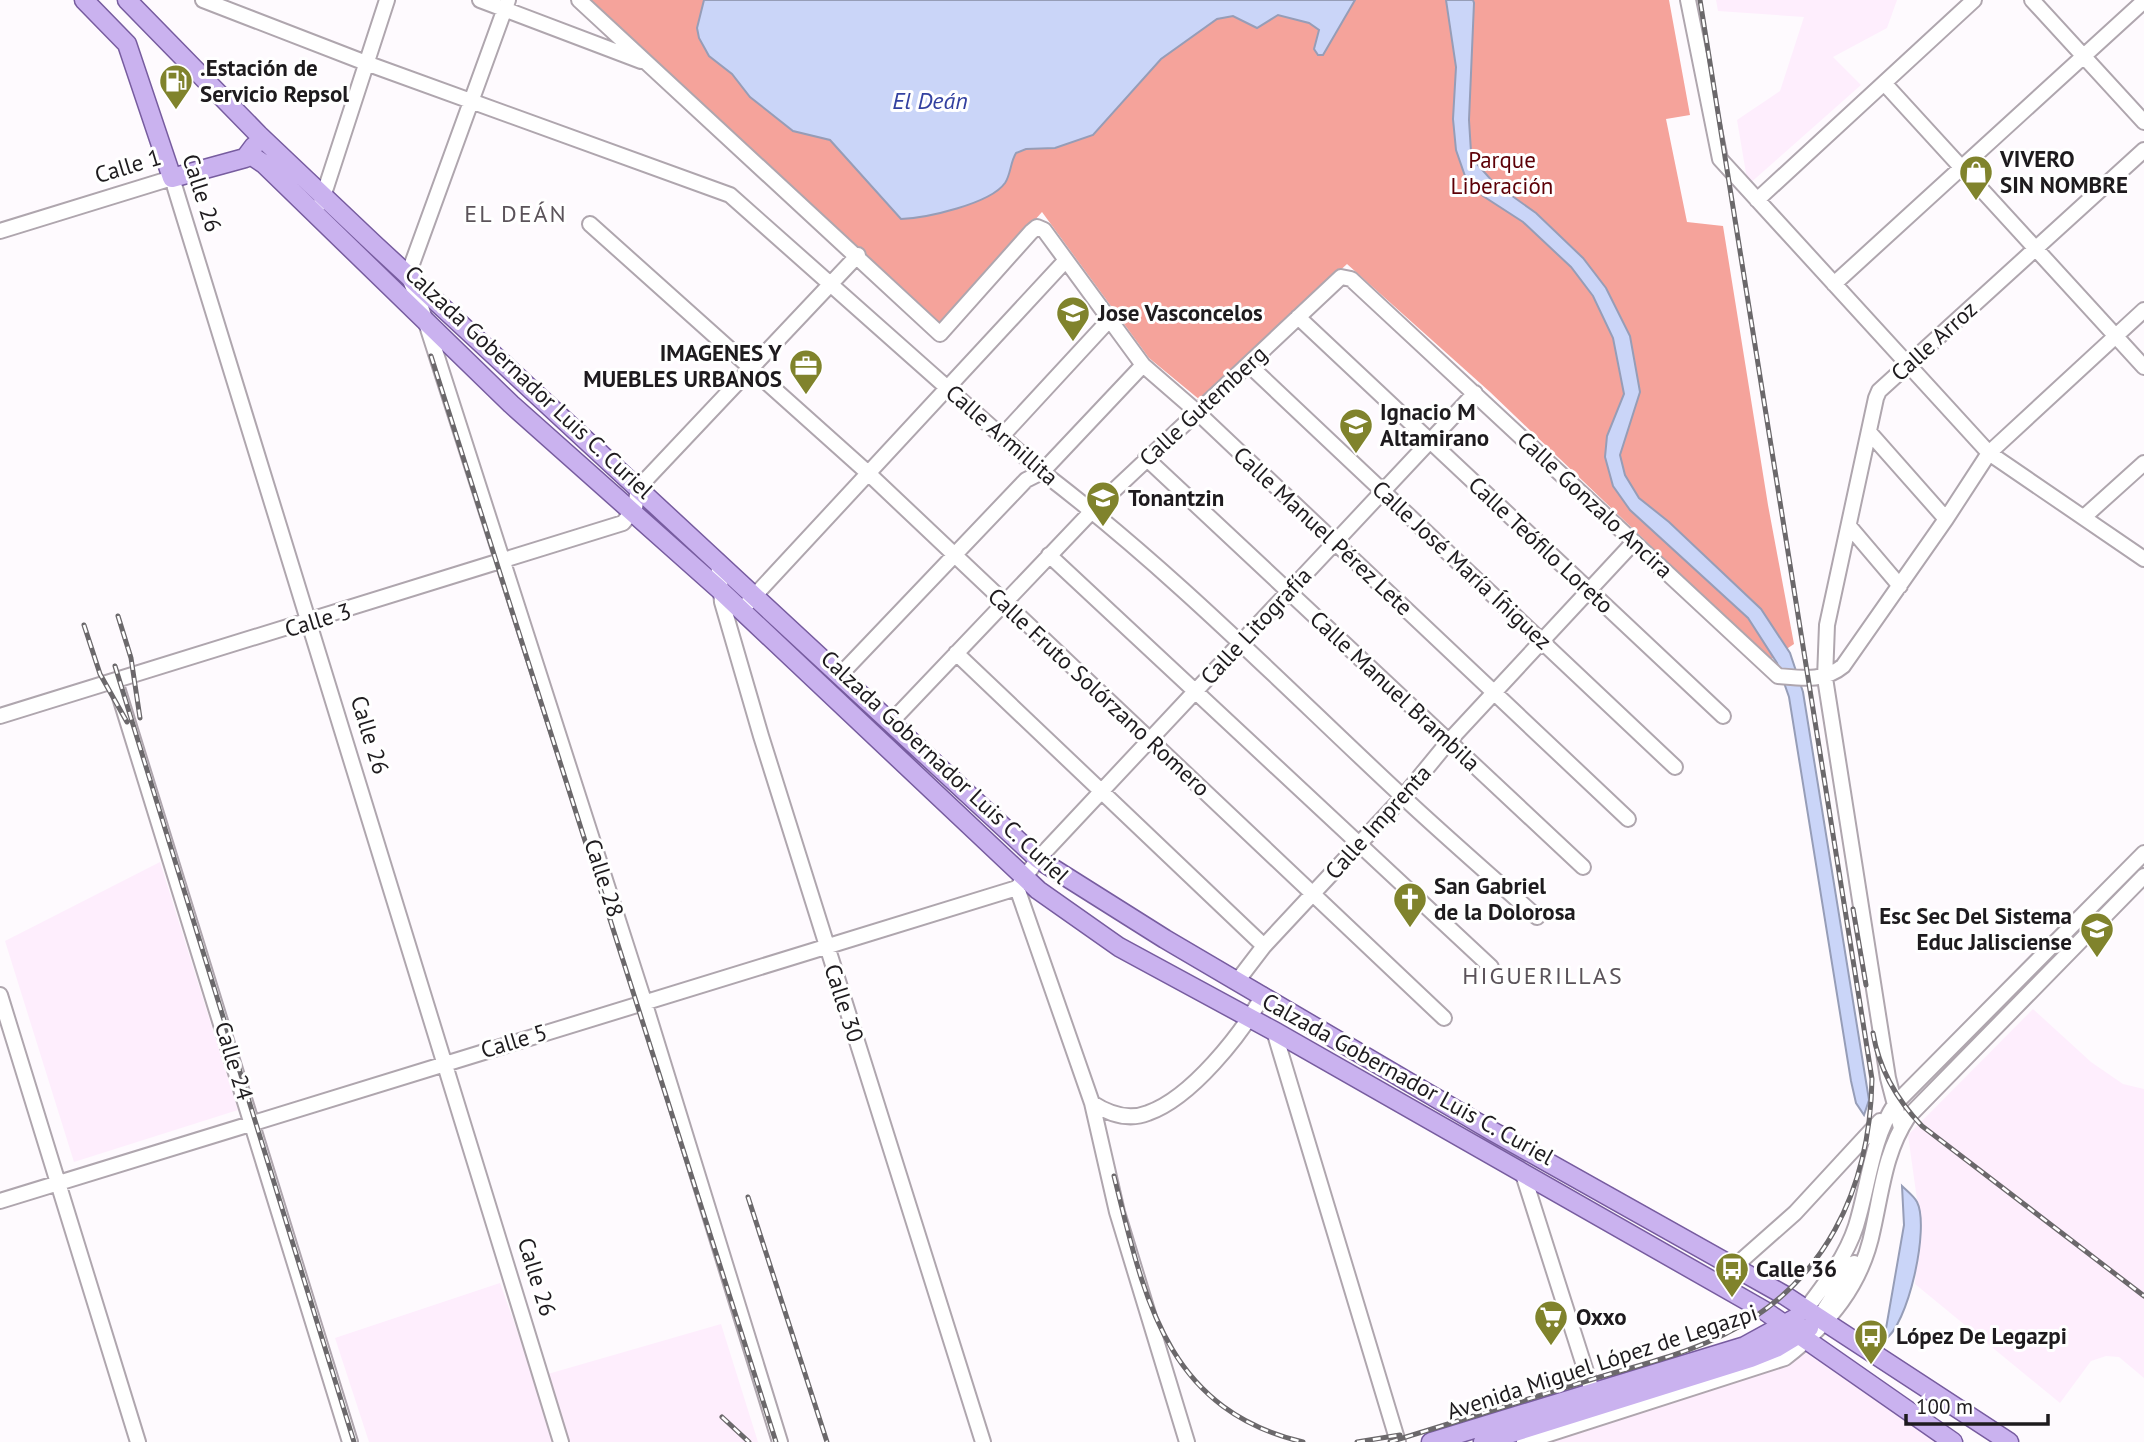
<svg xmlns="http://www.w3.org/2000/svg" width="2144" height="1442" font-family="'PT Sans',sans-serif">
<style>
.built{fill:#feeefd}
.forest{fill:#f5a39b}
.water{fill:#cad5f8;stroke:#969db7;stroke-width:2}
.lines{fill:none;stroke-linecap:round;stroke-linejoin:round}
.minor-casing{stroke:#afa6ae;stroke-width:18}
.major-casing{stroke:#775c9f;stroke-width:21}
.minor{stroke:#fff;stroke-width:14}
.major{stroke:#cab2ef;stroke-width:18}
.rail-casing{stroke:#6b686b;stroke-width:5}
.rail{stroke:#fff;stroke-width:2.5;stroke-dasharray:8;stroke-linecap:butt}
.labels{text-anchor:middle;stroke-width:6;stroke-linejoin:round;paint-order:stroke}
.poi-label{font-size:23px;font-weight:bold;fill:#1e1b1e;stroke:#fff;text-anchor:start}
.park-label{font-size:23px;fill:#5d0007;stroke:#fff}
.street-label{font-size:23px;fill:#1e1b1e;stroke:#fff}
.water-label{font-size:24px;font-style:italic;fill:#3341a0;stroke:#fff}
.neighbourhood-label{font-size:24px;letter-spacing:2px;fill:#5b535a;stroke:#fff}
</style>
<rect width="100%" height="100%" fill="#fefafe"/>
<path class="built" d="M1716 0H1897L1887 28 1833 57 1861 85 1748 185 1737 120 1780 91 1804 17 1718 11Z
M160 862 238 1110 74 1162 5 941Z
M2033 1009 2091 1062 2123 1084 2144 1089V1378L2119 1357 2106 1356 2091 1361 2060 1403 1915 1284 1920 1221 1908 1135Z
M500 1283 534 1378 721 1324 758 1442H369L335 1338Z
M1810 1348 1945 1442H1544Z"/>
<path class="forest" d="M583 0H1669L1690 115 1666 119 1687 222 1723 226 1768 505 1794 644 1770 660 1490 392 1347 264 1200 400 1149 358 1042 212 939 327Z"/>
<path class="water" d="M704 0H1355L1323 55H1318L1314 49 1319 30 1309 23 1278 15 1257 28 1233 16 1217 19 1161 59 1093 135 1055 148 1026 149 1016 153C1010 163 1011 174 1005 183 990 204 926 218 901 219L830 140 793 131 750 97 732 74 709 56 699 38 697 28Z
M1446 0H1473L1474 3 1469 120 1471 152 1476 163 1494 183 1536 213 1583 258 1606 288 1630 336 1640 392 1620 455 1625 475 1639 498 1669 522 1761 609 1790 653 1803 692 1869 1100 1864 1115 1856 1103 1851 1081 1789 697 1777 663 1748 618 1630 510 1613 486 1605 457 1607 436 1624 394 1613 338 1593 296 1571 267 1523 222 1483 196 1465 176 1456 150 1453 119 1456 67Z
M1902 1186C1907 1191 1914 1196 1917 1202 1930 1227 1908 1327 1884 1340L1904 1225Z"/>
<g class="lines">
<g class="minor-casing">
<path id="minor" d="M203 0 366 63 730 195 1042 472C1171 570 1284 686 1402 796 1446 837 1492 877 1537 917
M480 0 641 61
M508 0 408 275 421 307 644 1001 780 1442
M579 0 940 334 1031 232 1037 227 1044 230 1143 365 1196 411 1628 819
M1688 0 1720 159 1989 453 2144 559
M2032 0 2144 122
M1884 83 2144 367
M1757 200 1974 0
M321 203 387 0
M590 224 868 473 1444 1018
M0 231 172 178 561 1442
M1834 284 2144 1
M1298 317 1723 716
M1249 365 1675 767
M1869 432 1946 519
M1002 436 1111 318
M1146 458 1583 867
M2084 517 2144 463
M1849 526 1900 586
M1049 555 1491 967
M718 561 722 602 761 736 983 1442
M747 604 1066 260
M956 653 1264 946
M840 675 1026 480 1042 472 1143 365
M115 681 350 1442
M0 716 623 523 635 508 638 488 858 255
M890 723 1093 510 1341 277 1351 279 1778 676C1801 678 1824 682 1843 666L1946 519 1989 453 2144 310
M1017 888 1092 1103 1117 1212 1187 1442
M1238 980 1264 946 1403 797 1449 741 1634 542
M0 995 138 1442
M1274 1031 1398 1442
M1092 1103C1109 1114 1128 1121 1148 1113 1191 1098 1242 1034 1263 995
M1901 1128 1888 1078 1825 678 1827 625 1876 398 1879 391 2144 150
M1522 1171 1595 1400
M0 1201 1017 888 1038 859 1475 393
M1717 1282 1795 1213 1880 1121
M1806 1309C1825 1284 1846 1257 1856 1226 1869 1184 1871 1141 1895 1104L2144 853
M1819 1318 1854 1263
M1524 1442 1785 1358C1829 1324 1862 1285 1873 1229 1882 1189 1885 1152 1908 1117L2144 876"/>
</g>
<g class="major-casing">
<path id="major" d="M84 0 127 44 172 178 245 158 254 146
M127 0 259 135 374 244 1038 859 1165 939 1492 1131 1784 1295 2009 1442
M249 154 264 164 511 404 720 590 1038 890 1119 947 1274 1031 1765 1311 1953 1442
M1431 1442 1745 1346 1796 1318
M1483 1442 1751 1358 1776 1348 1809 1328"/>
</g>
<use href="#minor" class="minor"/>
<use href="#major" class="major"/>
<g class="rail-casing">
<path id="rail" d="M431 356 776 1442
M118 616 131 658 140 718
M84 625 100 674 127 722
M115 666 354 1442
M1853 909 1866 985
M1873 1033C1879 1069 1897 1100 1922 1126L2144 1296
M1114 1176C1144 1295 1164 1409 1303 1442
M748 1197 827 1442
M722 1417 749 1442
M1357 1442 1400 1435
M1390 1442C1458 1421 1525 1400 1593 1379 1636 1366 1683 1355 1723 1335 1825 1285 1870 1189 1872 1079L1700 0"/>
</g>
<use href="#rail" class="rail"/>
</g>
<defs>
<g id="fuel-pin" transform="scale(1.75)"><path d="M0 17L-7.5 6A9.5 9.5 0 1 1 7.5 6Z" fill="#80832c" stroke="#fff"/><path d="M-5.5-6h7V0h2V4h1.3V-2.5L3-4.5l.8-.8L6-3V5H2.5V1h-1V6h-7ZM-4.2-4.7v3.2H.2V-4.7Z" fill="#fff"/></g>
<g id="shop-pin" transform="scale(1.75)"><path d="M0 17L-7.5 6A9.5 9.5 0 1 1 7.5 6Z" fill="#80832c" stroke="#fff"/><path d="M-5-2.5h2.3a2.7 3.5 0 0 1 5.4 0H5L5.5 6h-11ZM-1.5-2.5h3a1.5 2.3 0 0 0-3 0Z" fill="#fff"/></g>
<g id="school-pin" transform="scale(1.75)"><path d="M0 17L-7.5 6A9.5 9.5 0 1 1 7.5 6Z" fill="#80832c" stroke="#fff"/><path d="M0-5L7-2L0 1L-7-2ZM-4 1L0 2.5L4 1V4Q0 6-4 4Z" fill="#fff"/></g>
<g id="office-pin" transform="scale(1.75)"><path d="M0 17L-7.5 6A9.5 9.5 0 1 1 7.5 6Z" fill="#80832c" stroke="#fff"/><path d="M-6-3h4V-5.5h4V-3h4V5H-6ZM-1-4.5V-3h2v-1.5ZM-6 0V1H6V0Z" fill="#fff"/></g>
<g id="church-pin" transform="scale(1.75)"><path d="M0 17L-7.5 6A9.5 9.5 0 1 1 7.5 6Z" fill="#80832c" stroke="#fff"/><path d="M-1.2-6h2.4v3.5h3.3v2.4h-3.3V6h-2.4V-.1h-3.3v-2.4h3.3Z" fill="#fff"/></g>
<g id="bus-pin" transform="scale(1.75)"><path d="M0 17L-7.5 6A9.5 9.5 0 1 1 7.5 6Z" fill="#80832c" stroke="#fff"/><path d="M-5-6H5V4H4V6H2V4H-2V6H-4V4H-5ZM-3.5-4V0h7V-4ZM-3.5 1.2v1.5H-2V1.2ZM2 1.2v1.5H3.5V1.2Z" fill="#fff"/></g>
<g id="supermarket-pin" transform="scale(1.75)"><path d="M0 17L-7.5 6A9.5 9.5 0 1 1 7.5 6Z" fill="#80832c" stroke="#fff"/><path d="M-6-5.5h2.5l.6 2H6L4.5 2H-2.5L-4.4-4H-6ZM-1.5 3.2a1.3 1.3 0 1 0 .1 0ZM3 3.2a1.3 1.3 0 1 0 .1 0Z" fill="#fff"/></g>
</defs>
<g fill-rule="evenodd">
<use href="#fuel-pin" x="176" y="81"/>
<use href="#shop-pin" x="1976" y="172"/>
<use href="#school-pin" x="1073" y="313"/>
<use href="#office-pin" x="806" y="366"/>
<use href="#school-pin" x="1356" y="425"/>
<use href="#school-pin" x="1103" y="498"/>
<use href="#church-pin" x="1410" y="899"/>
<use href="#school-pin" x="2097" y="929"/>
<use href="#bus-pin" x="1732" y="1269"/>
<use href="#supermarket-pin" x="1551" y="1317"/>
<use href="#bus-pin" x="1871" y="1336"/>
</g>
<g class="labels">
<g class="poi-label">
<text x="200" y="76">.Estación de<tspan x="200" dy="26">Servicio Repsol</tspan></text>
<text x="2000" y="167">VIVERO<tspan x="2000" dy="26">SIN NOMBRE</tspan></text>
<text x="1098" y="321">Jose Vasconcelos</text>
<text x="782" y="361" text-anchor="end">IMAGENES Y<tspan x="782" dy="26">MUEBLES URBANOS</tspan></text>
<text x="1380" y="420">Ignacio M<tspan x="1380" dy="26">Altamirano</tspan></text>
<text x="1128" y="506">Tonantzin</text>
<text x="1434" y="894">San Gabriel<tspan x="1434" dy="26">de la Dolorosa</tspan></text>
<text x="2072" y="924" text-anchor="end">Esc Sec Del Sistema<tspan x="2072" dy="26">Educ Jalisciense</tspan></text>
<text x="1756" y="1277">Calle 36</text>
<text x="1576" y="1325">Oxxo</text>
<text x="1896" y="1344">López De Legazpi</text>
</g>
<g class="park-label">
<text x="1502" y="168">Parque<tspan x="1502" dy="26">Liberación</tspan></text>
</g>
<g class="street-label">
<text transform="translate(128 166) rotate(-17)" y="8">Calle 1</text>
<text transform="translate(202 193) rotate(72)" y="8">Calle 26</text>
<text transform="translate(1934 341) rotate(-42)" y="8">Calle Arroz</text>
<text transform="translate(529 382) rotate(43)" y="8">Calzada Gobernador Luis C. Curiel</text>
<text transform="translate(1203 406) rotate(-43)" y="8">Calle Gutemberg</text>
<text transform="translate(1002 435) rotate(41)" y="8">Calle Armillita</text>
<text transform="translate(1595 505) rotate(43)" y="8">Calle Gonzalo Ancira</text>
<text transform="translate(1323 531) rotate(43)" y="8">Calle Manuel Pérez Lete</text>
<text transform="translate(1541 545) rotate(43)" y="8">Calle Teófilo Loreto</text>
<text transform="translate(1462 565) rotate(43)" y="8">Calle José María Íñiguez</text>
<text transform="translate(318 620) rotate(-17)" y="8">Calle 3</text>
<text transform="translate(1256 626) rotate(-47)" y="8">Calle Litografía</text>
<text transform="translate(1395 691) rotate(43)" y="8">Calle Manuel Brambila</text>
<text transform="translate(1099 692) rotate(43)" y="8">Calle Fruto Solórzano Romero</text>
<text transform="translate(370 735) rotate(73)" y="8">Calle 26</text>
<text transform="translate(945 767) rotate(43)" y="8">Calzada Gobernador Luis C. Curiel</text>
<text transform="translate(1378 822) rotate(-48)" y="8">Calle Imprenta</text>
<text transform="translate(604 878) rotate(72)" y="8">Calle 28</text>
<text transform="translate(844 1003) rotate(72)" y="8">Calle 30</text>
<text transform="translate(514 1041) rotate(-17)" y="8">Calle 5</text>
<text transform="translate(234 1061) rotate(73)" y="8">Calle 24</text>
<text transform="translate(1408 1079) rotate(29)" y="8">Calzada Gobernador Luis C. Curiel</text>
<text transform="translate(537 1277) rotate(73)" y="8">Calle 26</text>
<text transform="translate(1602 1362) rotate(-18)" y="8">Avenida Miguel López de Legazpi</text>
</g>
<g class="water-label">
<text x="930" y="109">El Deán</text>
</g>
<g class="neighbourhood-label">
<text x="516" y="222">EL DEÁN</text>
<text x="1543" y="984">HIGUERILLAS</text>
</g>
</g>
<path d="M1906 1414v10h142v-10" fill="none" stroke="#1e1b1e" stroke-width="3.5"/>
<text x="1916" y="1414" font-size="21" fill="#1e1b1e" stroke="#ffffff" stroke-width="5" paint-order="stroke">100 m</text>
</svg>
